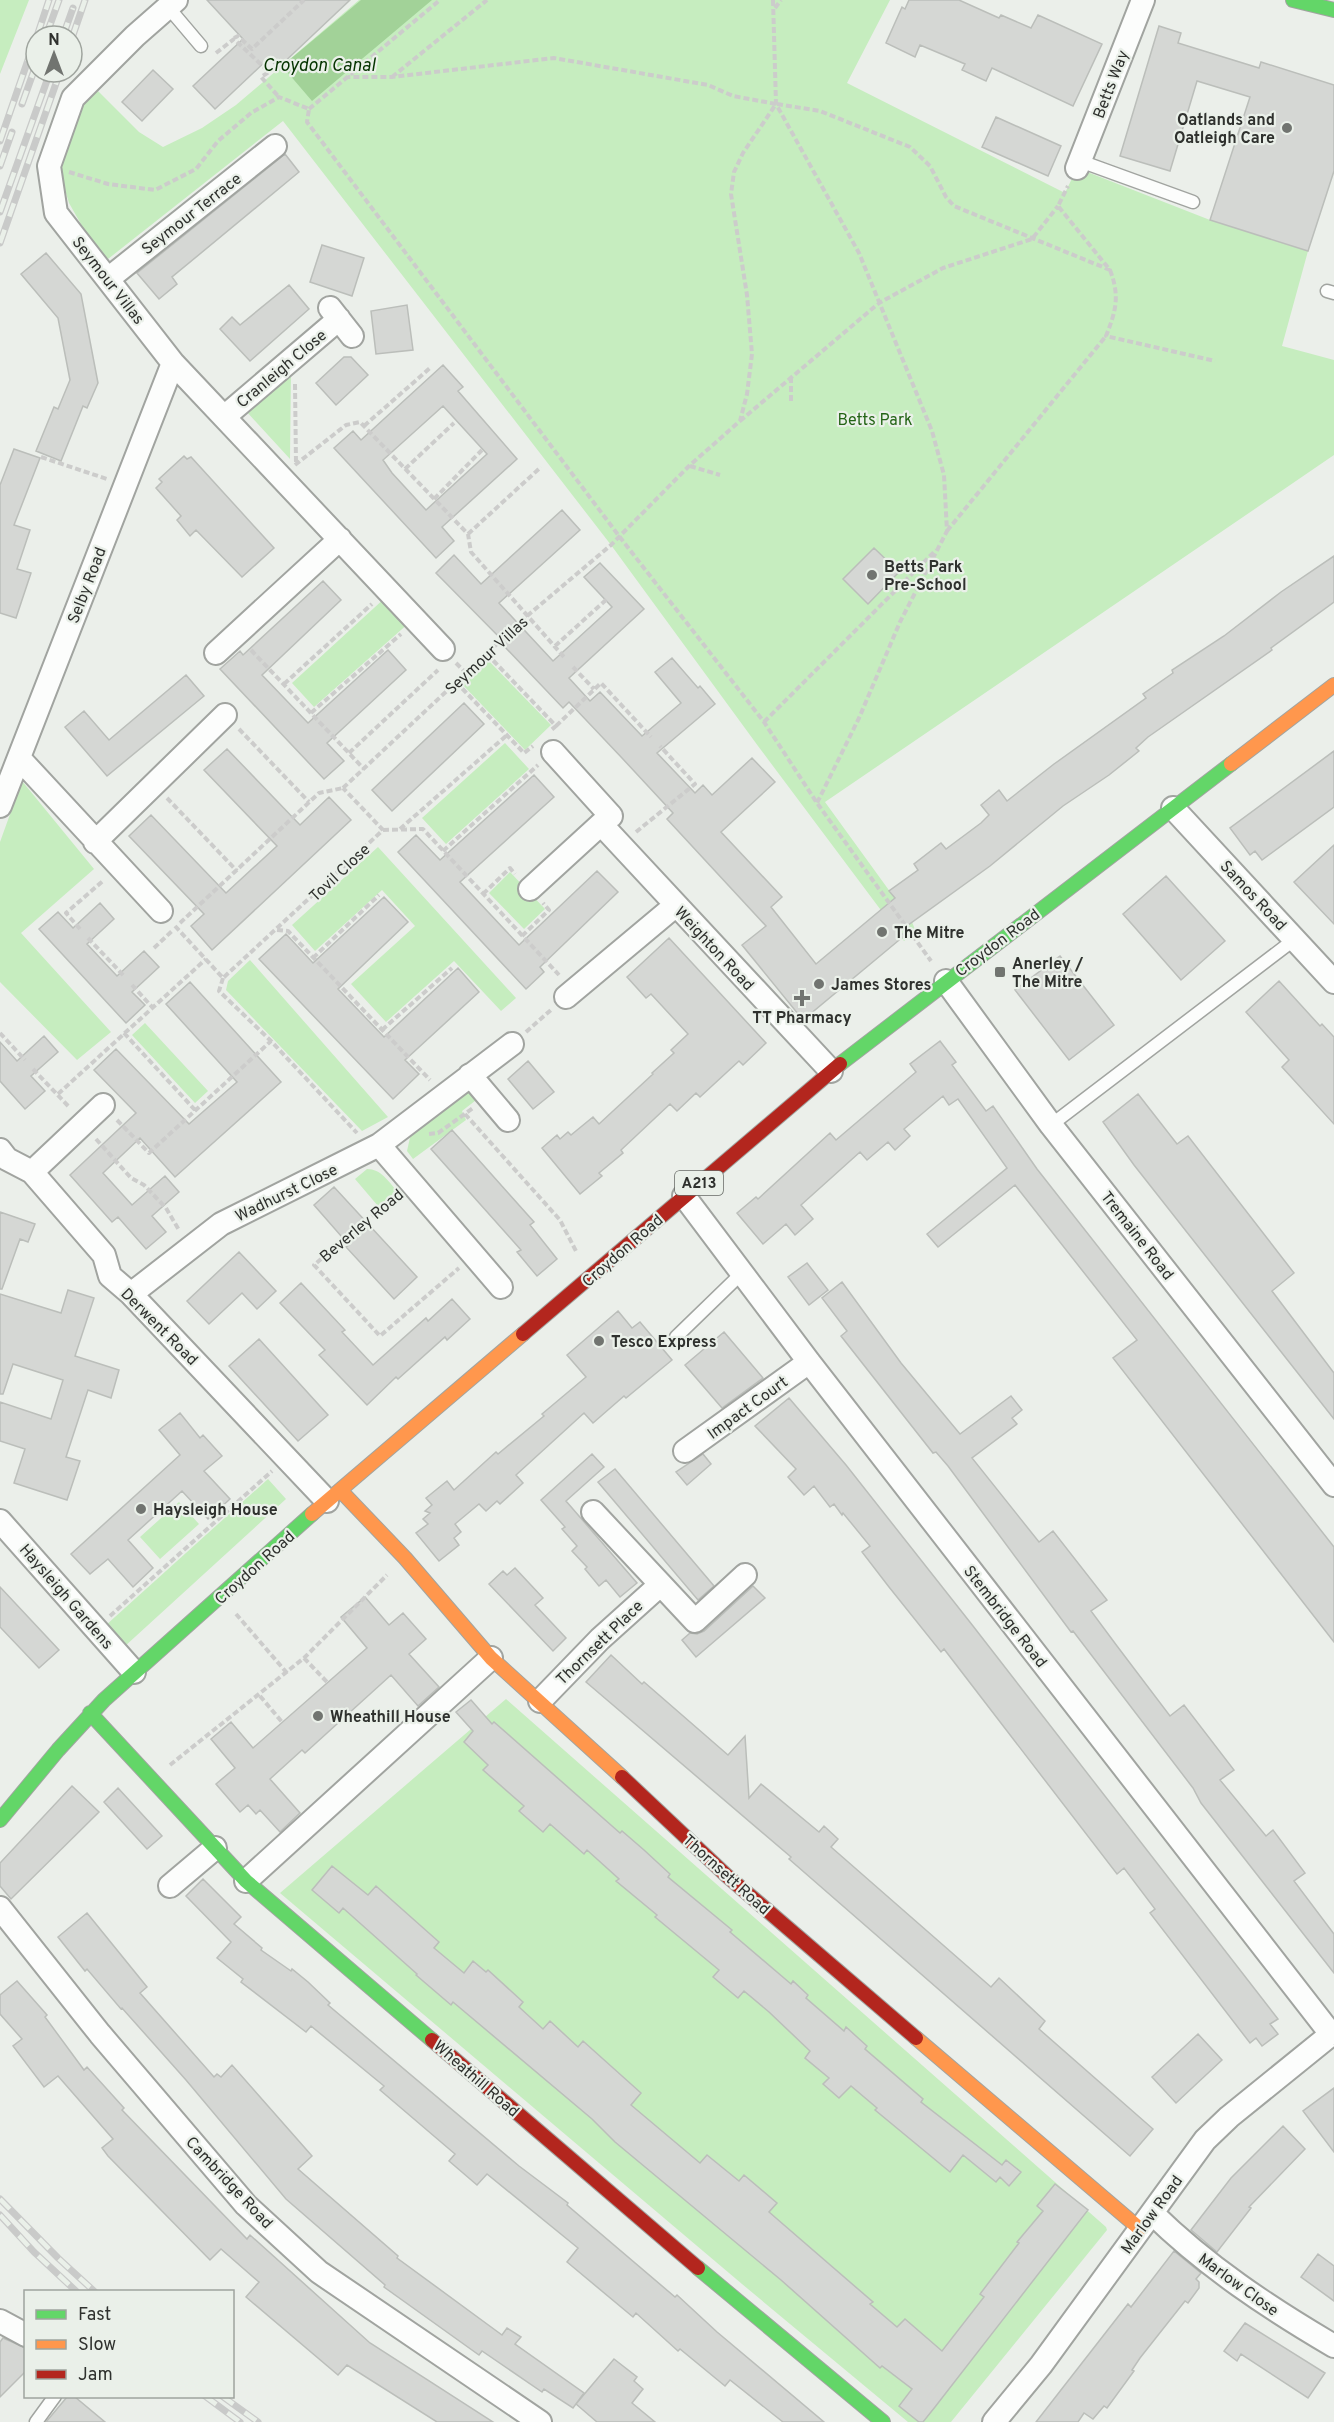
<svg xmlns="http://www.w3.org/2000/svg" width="1334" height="2422" font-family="Overpass,sans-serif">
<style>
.green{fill:#c6edbf}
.water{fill:#a2d298}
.building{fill:#d5d7d4;stroke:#bbbeba;stroke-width:1.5;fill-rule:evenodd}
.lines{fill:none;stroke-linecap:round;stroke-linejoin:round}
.lane-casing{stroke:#a1a4a0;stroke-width:15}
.street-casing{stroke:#a1a4a0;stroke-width:26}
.fast-casing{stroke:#a1a4a0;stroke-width:16}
.slow-casing{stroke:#a1a4a0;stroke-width:16}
.jam-casing{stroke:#a1a4a0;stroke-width:16}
.path{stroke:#cccccb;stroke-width:4;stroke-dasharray:6 3;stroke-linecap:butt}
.lane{stroke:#fcfdfc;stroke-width:12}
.street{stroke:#fcfdfc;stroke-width:22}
.fast{stroke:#63d668;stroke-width:14}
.slow{stroke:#ff974d;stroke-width:14}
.jam{stroke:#b3261e;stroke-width:14}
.rail-casing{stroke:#c9cac9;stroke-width:7}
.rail{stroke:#eaf0e9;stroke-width:4.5;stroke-dasharray:14;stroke-linecap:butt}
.poi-dot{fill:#717470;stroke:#eaf0e9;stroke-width:2}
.labels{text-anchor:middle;stroke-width:4.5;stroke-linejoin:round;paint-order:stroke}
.shield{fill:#eaf0e9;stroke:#676a66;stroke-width:1.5}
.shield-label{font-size:15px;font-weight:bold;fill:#2f312e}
.street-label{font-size:16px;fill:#2f312e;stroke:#eaf0e9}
.poi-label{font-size:16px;font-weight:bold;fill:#2f312e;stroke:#eaf0e9;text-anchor:start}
.park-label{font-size:16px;fill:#246416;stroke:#eaf0e9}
.water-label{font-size:18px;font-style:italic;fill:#053400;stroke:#eaf0e9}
</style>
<rect width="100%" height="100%" fill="#ebefea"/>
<path class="green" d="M0 0H29L0 74Z
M359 0H890L847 83 1065 193 1077 168 1210 220 1308 251 1282 346 1334 360V455L825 802 912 922 916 932 904 941 758 746 611 545 283 121 108 259 86 233 69 203 61 177 64 150 76 111 98 91 139 132 163 147 202 128 236 105Z
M291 370 290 459 246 411Z
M386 597 410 622 314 707 292 683Z
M487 659 551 725 525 750 461 683Z
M505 743 529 769 446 844 422 818Z
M22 781 94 869 21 933 111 1032 77 1060 0 982V842Z
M378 847 516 998 501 1011 454 961 386 1022 351 984 415 926 382 890 315 951 292 925Z
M510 872 545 909 524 929 489 893Z
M250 960 388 1117 362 1131 226 990 228 981Z
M145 1023 208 1091 195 1103 132 1035Z
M465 1087 480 1097 462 1111 466 1120 413 1159 407 1151 411 1133Z
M367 1169C381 1169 388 1181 397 1191L378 1206 355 1179Z
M268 1479 286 1499 124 1647 105 1626Z
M179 1502 199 1524 160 1559 140 1537Z
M506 1699 1106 2227 1107 2230 951 2422H908L742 2284 280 1893Z"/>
<path class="water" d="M361 0H432L312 101 282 66Z"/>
<path class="building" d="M207 0H350L278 68 269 58 215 109 193 86 243 39Z
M909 0H959L999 18 1001 15 1031 28 1038 15 1102 44 1073 106 992 68 986 81 962 70 965 64 920 45 915 57 886 43 902 7 905 9Z
M1159 26 1181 33 1178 43 1259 68 1261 62 1334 85V171L1308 251 1210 220 1250 97 1197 81 1170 171 1120 156Z
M153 70 173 89 142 121 122 102Z
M996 117 1061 146 1048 176 982 147Z
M285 154 299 172 172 277 177 284 159 299 137 273Z
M322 245 364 258 352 296 310 282Z
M46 253 81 294 98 383 87 408 83 406 61 461 36 451 54 407 58 409 70 380 58 318 21 274Z
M289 285 309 309 250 361 220 329 232 317 240 325Z
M407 305 413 350 376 354 371 311Z
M344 357H351L368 375 336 405 316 383Z
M443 365 463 387 458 391 517 459 442 527 454 541 436 558 334 448 353 431 361 440ZM443 406 487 454 426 510 392 473 383 460Z
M14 449 40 458 14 525 30 530 17 569 31 573 16 618 0 613V485Z
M184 456 187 459 191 457 274 548 242 577 196 530 190 536 177 520 181 516 156 488 162 482 159 479Z
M562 510 580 530 499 603 553 661 612 607 584 577 600 563 644 609 569 678 590 701 600 692 642 736 681 703 655 672 672 658 698 688 700 686 715 704 657 753 695 793 703 785 712 795 752 758 775 782 721 832 782 897 771 907 816 964 895 898 889 891 918 870 914 864 941 843 946 849 981 823 989 815 981 805 999 790 1007 801 1054 764 1146 698 1143 694 1173 673 1172 670 1224 636 1281 592 1334 556V602L1271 648 1272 650 1148 737 1136 748 1139 751 1109 775 1063 806 990 866 900 931 904 936 803 1020 742 945 766 926 667 819 673 813 622 758 569 702 563 708 504 646 506 644 436 573 454 555 481 584Z
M874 548 899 572 868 604 843 579Z
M323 581 341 600 262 675 308 723 388 650 406 670 327 743 344 761 324 779 220 669 240 651 243 655Z
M186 675 204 696 107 776 65 727 84 711 109 740Z
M464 703 484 724 392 811 372 790Z
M227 749 300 825 329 797 351 820 212 950 191 926 204 914 129 836 151 815 226 893 277 846 204 770Z
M1334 751V807L1262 860 1255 851 1250 855 1230 828Z
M534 775 554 797 460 882 519 945 597 871 618 892 540 967 544 972 526 989 398 852 416 835 440 860Z
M1334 845V924L1294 882Z
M1166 876 1225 941 1181 980 1123 914Z
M384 897 408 922 338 989 384 1037 458 968 479 992 405 1060 419 1074 393 1099 259 959 286 934 313 963Z
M100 903 114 919 87 944 101 959 117 976 144 951 159 967 132 992 145 1005 126 1023 39 929 58 912 73 928Z
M669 938 766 1043 743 1065 739 1061 700 1097 696 1093 677 1111 670 1104 621 1150 623 1153 599 1173 602 1176 580 1194 542 1148 557 1135 560 1139 568 1132 571 1135 593 1117 599 1124 653 1074 652 1073 674 1053 671 1050 688 1034 651 994 646 998 627 977Z
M1060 956 1114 1025 1069 1060 1015 990Z
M1279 981 1320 1026 1322 1024 1334 1037V1124L1282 1067 1289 1060 1246 1012Z
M190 982 281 1082 175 1177 140 1138 103 1173 132 1205 165 1176 179 1192 152 1216 166 1232 146 1249 118 1217 112 1222 70 1175 136 1113 94 1070 116 1049 189 1124 237 1082 166 1004Z
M44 1036 58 1052 31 1076 45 1091 25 1109 0 1081V1042L17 1061Z
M940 1041 956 1062 952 1065 986 1111 993 1106 1037 1169 1334 1547V1642L1113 1358 1137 1340 1015 1185 938 1247 927 1234 1007 1168 958 1099 949 1105 943 1096 904 1129 910 1136 895 1150 888 1142 867 1160 860 1152 801 1205 813 1219 795 1235 786 1224 763 1244 737 1213 756 1197 758 1199 830 1133 836 1140 916 1072 910 1064Z
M528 1061 554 1092 533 1109 508 1079Z
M1138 1094 1177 1144 1188 1136 1294 1273 1272 1291 1334 1373V1419L1134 1165 1103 1122Z
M452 1130 534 1222 530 1225 557 1259 537 1276 517 1252 521 1250 431 1149Z
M334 1187 417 1277 394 1299 346 1247 349 1245 314 1205Z
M0 1212 35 1224 28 1242 20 1239 2 1289H0Z
M239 1252 276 1291 257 1309 242 1293 209 1324 187 1301Z
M807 1263 828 1290 809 1305 788 1277Z
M842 1282 901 1363 960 1434 1011 1396 1022 1410 1012 1418 1017 1424 972 1458 1039 1542 1053 1531 1107 1600 1091 1611 1117 1646 1170 1716 1184 1705 1234 1770 1220 1780 1266 1836 1273 1830 1305 1873 1294 1881 1334 1934V1973L1201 1803 1193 1788 1073 1631 1071 1632 948 1466 936 1452 933 1453 841 1336 847 1331 822 1298Z
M301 1283 345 1330 342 1332 373 1365 426 1318 428 1321 452 1299 470 1319 447 1340 445 1337 398 1379 396 1377 367 1405 319 1355 325 1350 280 1303Z
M68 1290 94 1298 75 1356 119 1370 111 1398 88 1390 66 1457 80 1461 67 1500 14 1483 25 1449 0 1441V1402L51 1419 63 1380 13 1364 3 1394H0V1294L61 1313Z
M618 1311 632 1328 640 1322 672 1360 626 1398 624 1396 593 1423 584 1413 516 1475 523 1483 500 1504 497 1501 486 1511 479 1504 455 1524 461 1532 454 1538 459 1545 439 1561 416 1533 428 1524 423 1519 430 1513 425 1511 432 1505 426 1498 447 1481 454 1490 496 1452 498 1454 544 1416 542 1414 586 1377 567 1355Z
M724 1332 763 1378 722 1408 685 1365Z
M259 1339 328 1415 298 1441 229 1366Z
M789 1398 846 1465 973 1626 1278 2019 1270 2024 1278 2034 1262 2046 1256 2038 1250 2043 1150 1913 1155 1909 1124 1868 1117 1874 944 1649 941 1652 889 1587 862 1552 870 1546 843 1513 842 1515 834 1504 830 1507 814 1486 804 1495 788 1477 796 1469 755 1426Z
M180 1413 200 1438 203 1435 222 1456 204 1471 230 1499 208 1519 182 1491 128 1540 153 1568 133 1587 108 1559 90 1574 71 1554 180 1455 159 1430Z
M592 1454 604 1467 566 1501 637 1583 620 1597 606 1580 599 1586 585 1569 587 1567 572 1551 577 1546 562 1529 565 1527 541 1500Z
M703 1454 711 1464 687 1485 676 1472Z
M615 1469 714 1586 698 1600 598 1482Z
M515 1568 543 1598 535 1605 566 1638 553 1651 489 1584 503 1571 507 1575Z
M753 1586 765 1598 696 1657 682 1640 690 1633 697 1634 704 1631Z
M0 1587 59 1650 39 1668 0 1627Z
M365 1597 389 1625 403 1613 426 1639 409 1654 439 1687 418 1706 391 1675 305 1753 302 1750 270 1779 300 1813 280 1832 260 1810 256 1814 248 1805 240 1812 216 1784 235 1768 211 1739 231 1722 253 1748 367 1648 341 1617Z
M611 1655 642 1684 644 1682 728 1755 745 1736 749 1798 761 1784 819 1832 824 1826 838 1839 831 1847 991 1987 999 1978 1045 2021 1039 2029 1153 2129 1130 2156 789 1859 791 1857 586 1682Z
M471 1700 492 1724 494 1722 620 1833 622 1831 644 1850 670 1874 668 1877 732 1930 730 1932 791 1984 793 1981 808 1995 806 1998 844 2031 846 2027 867 2046 865 2049 923 2099 921 2102 1002 2165 1006 2160 1021 2172 1009 2186 1000 2177 996 2182 963 2155 950 2172 875 2110 877 2108 851 2086 839 2098 823 2084 829 2078 805 2058 810 2051 769 2012 744 1991 738 1998 713 1977 719 1970 655 1917 657 1915 616 1881 619 1879 587 1850 584 1854 550 1824 543 1832 519 1811 524 1806 483 1770 488 1765 464 1742 473 1731 456 1712Z
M72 1786 99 1812 11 1899 0 1886V1863Z
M118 1788 162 1836 147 1849 104 1802Z
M332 1866 368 1895 376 1886 439 1942 434 1948 464 1973 473 1961 486 1972 488 1970 523 2002 519 2007 543 2029 550 2021 578 2047 583 2041 641 2093 631 2105 700 2163 707 2155 739 2181 744 2175 777 2203 769 2212 873 2302 870 2304 897 2327 905 2319 942 2351 984 2297 980 2294 1019 2243 1017 2242 1043 2211 1037 2206 1055 2184 1088 2210 935 2407 923 2422H919L899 2406 912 2389 882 2366 880 2368 781 2280 615 2142 592 2119 453 2002 451 2005 416 1975 417 1974 343 1908 339 1913 312 1890Z
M203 1879 241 1917 234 1924 262 1948 261 1950 291 1971 292 1969 308 1982 330 2003 328 2005 519 2166 568 2203 567 2205 675 2297 677 2295 717 2332 824 2422H783L730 2380 725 2386 680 2349 678 2351 636 2313 633 2317 567 2262 578 2248 487 2174 477 2185 449 2161 455 2154 380 2090 384 2086 311 2026 306 2032 241 1982 243 1979 217 1958 231 1942 186 1896Z
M87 1913 147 1987 140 1993 214 2077 217 2074 221 2077 232 2065 312 2156 298 2169 398 2256 397 2258 502 2335 507 2328 521 2337 515 2344 584 2393 573 2408 544 2389 542 2392 482 2351 479 2355 384 2287 385 2285 286 2199 186 2080 122 2008 121 2009 87 1969 85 1971 58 1937Z
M17 1981 47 2015 45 2017 84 2070 87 2067 124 2108 122 2110 247 2239 250 2235 370 2343 493 2422H437L347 2365 338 2375 253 2303 246 2297 259 2282 221 2249 210 2260 108 2156 102 2148 113 2139 58 2076 44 2087 13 2046 22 2039 0 2014V1995Z
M1198 2034 1222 2060 1176 2103 1152 2077Z
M1334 2088V2152L1303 2111Z
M1283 2126 1305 2149 1249 2207 1251 2208 1217 2252 1191 2230 1231 2178Z
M1174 2251 1201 2273 1196 2279 1199 2282V2288L1188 2303 1185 2301 1140 2358 1132 2370 1134 2371 1107 2408 1104 2406 1093 2419 1084 2413 1078 2422H1036L1128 2304 1131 2307Z
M1318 2254 1334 2266V2301L1301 2277Z
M1245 2323 1325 2373 1308 2398 1241 2354 1237 2361 1224 2351Z
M3 2338 26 2348V2371L0 2397V2342Z
M614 2359 637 2377 634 2381 643 2389 632 2403 655 2422H597L576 2404Z
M67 2397H75L105 2422H46Z"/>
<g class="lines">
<g class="lane-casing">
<path id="lane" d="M168 7 201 46
M1080 161 1193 202
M1327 291 1334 293
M1051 1125 1295 939
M676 1337 742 1273
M36 2422 55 2396"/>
</g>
<g class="street-casing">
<path id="street" d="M176 0 135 36 73 98 49 166 56 213 173 363 443 649
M1077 168 1143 0
M108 279 275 146
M330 308 352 336
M224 417 339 319
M216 653 340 539
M553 752 611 816 601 824 831 1071
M19 758 161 911
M0 806 173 363
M1173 808 1334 982
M95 842 225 715
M530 889 601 824
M946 981 1051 1125 1334 1485
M566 997 676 905
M470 1075 508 1120
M379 1145 501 1287
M0 1150 7 1159 32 1172 104 1255 110 1276 131 1294 327 1501
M32 1172 103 1105
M684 1196 809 1362 1331 2034
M131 1294 221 1224 379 1145 512 1044
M685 1451 809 1362
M593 1512 695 1621 745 1575
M0 1521 134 1672
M540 1701 600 1639 660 1585
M246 1881 491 1658
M170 1886 215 1848
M0 1908 100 2034 246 2205 319 2272 540 2422
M1152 2213C1206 2266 1269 2308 1334 2346
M0 2321 26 2335
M994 2422 1041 2365 1205 2140 1229 2117 1334 2032"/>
</g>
<g class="fast-casing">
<path id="fast" d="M1293 0 1334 10
M840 1064 1231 764
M90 1713 246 1881 432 2040
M0 1820 58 1750 104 1700 312 1514
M698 2268 883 2422"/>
</g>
<g class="slow-casing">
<path id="slow" d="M1231 764 1334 685
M340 1490 405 1558 491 1658 622 1777
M312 1514 523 1334
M916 2038 1140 2229"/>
</g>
<g class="jam-casing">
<path id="jam" d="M523 1334 840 1064
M622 1777 726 1875 916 2038
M432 2040 698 2268"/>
</g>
<path class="path" d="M773 0 776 104 859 253 932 431 944 475 947 531 900 622 859 718 817 803
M775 8 781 0
M234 38 238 36 252 49 304 0
M216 53 234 39 269 72 261 77 279 97
M392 77 487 0
M777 104 820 111 910 147 930 166 946 197 954 206 1110 270 1058 206 1068 186
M309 109 440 0
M69 172 108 184 155 190 196 169 218 141 251 113 279 97 309 109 307 122 619 536 764 722 817 803 931 961
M1110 270C1120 296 1116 311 1106 336L1215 361
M791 377V403
M295 384 296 463
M740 421 879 303 943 268 1032 239 1058 206
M364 426 430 368
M41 457 107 479
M295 465 346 425 360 422 468 534 471 552 564 657
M690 466 720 475
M405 469 454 423
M434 499 482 450
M947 531 1106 336
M468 534 541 467
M555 646 607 599
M251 650 364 769
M487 654 556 726 550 731
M456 663 466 673
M573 667 594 689
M456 682 524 753 533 746
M284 684 372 604
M311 713 401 634
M764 722 936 550
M556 726 601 683 651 737
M239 729 309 802
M349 753 438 670
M343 788 527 616 611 545 689 466 740 421 747 394 752 354 747 295 731 194 734 172 743 153 776 104 733 96 708 85 554 58 392 77H348
M167 798 237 871
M400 829 507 735
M383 830 423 829 559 975
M636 832 695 784 660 746
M443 851 538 765
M483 894 510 868 515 874
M180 923 319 793 343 788
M175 926 223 978 383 830 343 788
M80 929 66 913 104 880
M277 930 288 931 430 1080
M522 936 549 910 543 903
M88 938 124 976
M154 948 172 931
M313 958 379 895
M223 978 219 991 271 1041 357 1133
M132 985 153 1008
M382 1030 452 968
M526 1032 552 1009
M0 1033 25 1060
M124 1033 195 1110
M33 1069 70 1108
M58 1094 206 959
M465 1114 560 1220 577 1253
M117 1120 149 1153 271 1041
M429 1134 438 1133 473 1108
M96 1139 131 1178 144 1185 166 1208 179 1230
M397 1195 314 1265 380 1336 459 1268
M236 1614 287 1673
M110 1616 272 1471
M304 1658 327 1682
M260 1696 282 1722
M170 1765 304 1658 387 1575"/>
<use href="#lane" class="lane"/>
<use href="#street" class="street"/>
<use href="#fast" class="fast"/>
<use href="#slow" class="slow"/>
<use href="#jam" class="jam"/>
<g class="rail-casing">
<path id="rail" d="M37 36 49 0
M46 36 59 0
M63 36 73 8
M72 38 85 0
M22 104 36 65
M0 141 36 37
M0 166 12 132
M0 212 50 72
M0 243 60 72
M0 2199 58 2258 95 2292
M0 2215 34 2252 77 2292
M205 2396 240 2422
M222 2396 258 2422"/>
</g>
<use href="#rail" class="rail"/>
</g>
<g class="poi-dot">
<circle cx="1287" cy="128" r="6"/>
<circle cx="872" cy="575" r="6"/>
<circle cx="882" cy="932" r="6"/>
<rect x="994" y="966" width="12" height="12" rx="3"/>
<circle cx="819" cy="984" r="6"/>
<path d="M799 989h6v6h6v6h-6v6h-6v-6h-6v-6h6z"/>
<circle cx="599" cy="1341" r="6"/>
<circle cx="141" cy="1509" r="6"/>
<circle cx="318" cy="1716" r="6"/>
</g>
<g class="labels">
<rect class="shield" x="675" y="1171" width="48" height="24" rx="4.5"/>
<g class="shield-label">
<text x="699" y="1188">A213</text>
</g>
<g class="street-label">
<text transform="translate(1110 84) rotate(-69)" y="6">Betts Way</text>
<text transform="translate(191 213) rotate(-38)" y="6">Seymour Terrace</text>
<text transform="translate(109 280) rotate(52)" y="6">Seymour Villas</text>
<text transform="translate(281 368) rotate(-40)" y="6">Cranleigh Close</text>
<text transform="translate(86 585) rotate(-69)" y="6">Selby Road</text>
<text transform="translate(486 655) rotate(-43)" y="6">Seymour Villas</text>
<text transform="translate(339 872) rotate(-43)" y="6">Tovil Close</text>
<text transform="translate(1254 895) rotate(47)" y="6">Samos Road</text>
<text transform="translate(997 942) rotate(-37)" y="6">Croydon Road</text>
<text transform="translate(715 948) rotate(47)" y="6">Weighton Road</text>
<text transform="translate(286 1192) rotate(-26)" y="6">Wadhurst Close</text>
<text transform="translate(361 1225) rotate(-40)" y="6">Beverley Road</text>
<text transform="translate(1138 1235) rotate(52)" y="6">Tremaine Road</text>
<text transform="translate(622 1250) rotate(-41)" y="6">Croydon Road</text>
<text transform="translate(160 1326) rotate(45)" y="6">Derwent Road</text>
<text transform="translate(747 1407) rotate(-36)" y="6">Impact Court</text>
<text transform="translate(254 1567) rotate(-42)" y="6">Croydon Road</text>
<text transform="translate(67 1596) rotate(49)" y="6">Haysleigh Gardens</text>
<text transform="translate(1006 1616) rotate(52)" y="6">Stembridge Road</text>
<text transform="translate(599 1642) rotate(-44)" y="6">Thornsett Place</text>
<text transform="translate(727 1874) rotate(42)" y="6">Thornsett Road</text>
<text transform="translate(477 2078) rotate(41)" y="6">Wheathill Road</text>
<text transform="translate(230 2182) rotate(47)" y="6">Cambridge Road</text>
<text transform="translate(1151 2214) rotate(-54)" y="6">Marlow Road</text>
<text transform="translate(1239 2284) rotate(36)" y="6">Marlow Close</text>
</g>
<g class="poi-label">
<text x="1275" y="125" text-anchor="end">Oatlands and<tspan x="1275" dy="18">Oatleigh Care</tspan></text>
<text x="884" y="572">Betts Park<tspan x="884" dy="18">Pre-School</tspan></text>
<text x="894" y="938">The Mitre</text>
<text x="1012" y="969">Anerley /<tspan x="1012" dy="18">The Mitre</tspan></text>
<text x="831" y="990">James Stores</text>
<text x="802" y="1023" text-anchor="middle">TT Pharmacy</text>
<text x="611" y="1347">Tesco Express</text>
<text x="153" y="1515">Haysleigh House</text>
<text x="330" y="1722">Wheathill House</text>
</g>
<g class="park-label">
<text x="875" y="425">Betts Park</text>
</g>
<g class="water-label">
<text x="319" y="71">Croydon Canal</text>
</g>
</g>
<rect x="24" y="2290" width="210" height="108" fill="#eaf0e9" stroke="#9fa49e" stroke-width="1.5"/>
<rect x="36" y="2310" width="30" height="9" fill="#63d668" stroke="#9fa49e" stroke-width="1.5"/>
<text x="78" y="2320" font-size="18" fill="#2f312e">Fast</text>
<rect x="36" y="2340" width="30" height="9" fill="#ff974d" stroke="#9fa49e" stroke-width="1.5"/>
<text x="78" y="2350" font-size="18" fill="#2f312e">Slow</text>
<rect x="36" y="2370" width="30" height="9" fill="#b3261e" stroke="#9fa49e" stroke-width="1.5"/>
<text x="78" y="2380" font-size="18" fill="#2f312e">Jam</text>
<g transform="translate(54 54)"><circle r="28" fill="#eaf0e9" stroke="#9fa49e" stroke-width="1.5"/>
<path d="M0-4.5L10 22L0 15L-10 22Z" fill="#717470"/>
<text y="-9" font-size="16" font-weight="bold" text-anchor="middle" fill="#2f312e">N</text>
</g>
</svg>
